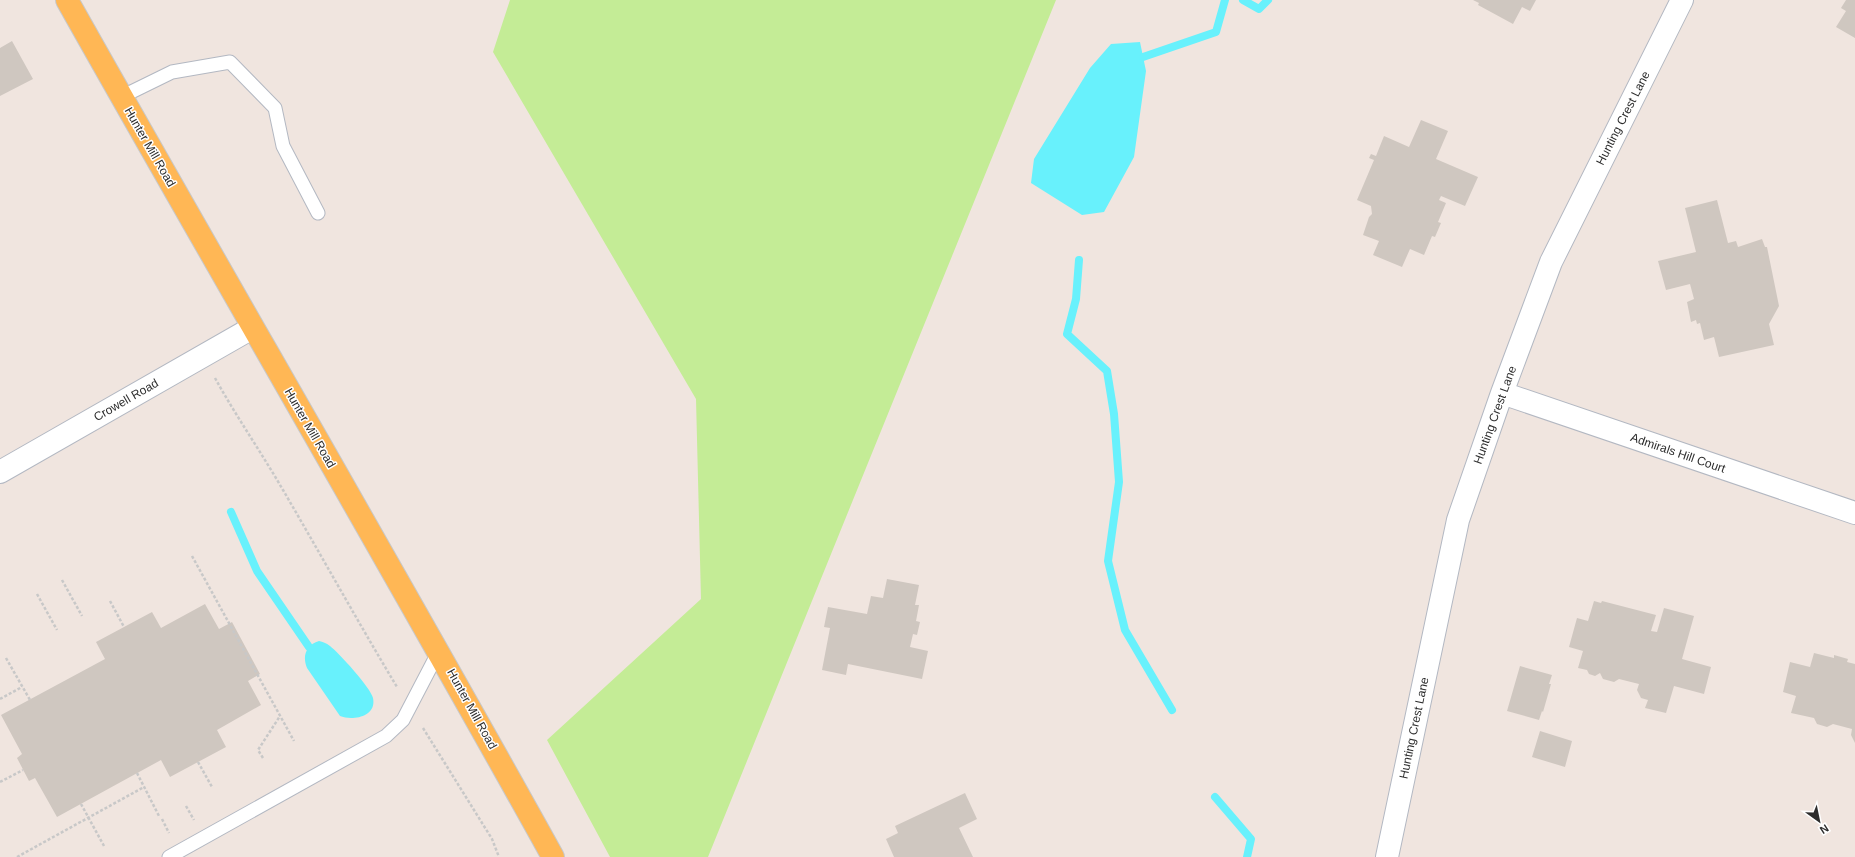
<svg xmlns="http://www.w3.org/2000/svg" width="1855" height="857" font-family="Arial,sans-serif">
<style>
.green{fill:#c4ec96}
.water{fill:#68f1fc}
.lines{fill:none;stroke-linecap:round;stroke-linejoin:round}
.stream{stroke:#68f1fc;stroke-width:8}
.building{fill:#cfc7c0}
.lane-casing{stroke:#b3b8c2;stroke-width:15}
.street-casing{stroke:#b3b8c2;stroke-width:24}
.secondary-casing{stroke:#b3b8c2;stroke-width:24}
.primary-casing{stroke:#c8c8c8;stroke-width:24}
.path{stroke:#c8c8c8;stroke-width:2.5;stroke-dasharray:3 2;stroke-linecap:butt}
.lane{stroke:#fff;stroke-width:13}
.street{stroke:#fff;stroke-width:22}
.secondary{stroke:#fff;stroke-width:22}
.primary{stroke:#ffb755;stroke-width:22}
.labels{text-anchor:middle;stroke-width:3;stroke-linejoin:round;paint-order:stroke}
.street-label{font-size:12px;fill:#2d2d2d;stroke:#fff}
</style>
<rect width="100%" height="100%" fill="#f0e5df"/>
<path class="green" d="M510 0H1056L708 857H610L547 740 701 599 696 399 493 52Z"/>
<path class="water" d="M1140 42 1146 71 1134 157 1104 212 1082 215 1031 183 1034 159 1090 68 1111 44Z
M319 641C323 642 326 643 330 646 339 653 371 688 373 698 377 717 352 721 340 716L307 668C302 656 306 645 319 641Z"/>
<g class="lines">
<path class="stream" d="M1243 0 1259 9 1268 0
M1143 57 1216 32 1225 0
M1079 260 1076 299 1067 334 1107 371 1114 414 1119 482 1108 561 1125 630 1172 710
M231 512 257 571 309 647
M1215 797 1251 839 1247 857"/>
</g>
<path class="building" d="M1473 0H1536L1530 11 1522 7 1513 24 1478 5 1479 3Z
M1846 0H1855V38L1836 27 1846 11 1841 8Z
M12 41 33 79 0 96V48Z
M1421 120 1448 131 1436 159 1478 177 1465 206 1441 196 1439 200 1446 203 1438 222 1441 223 1435 237 1432 236 1424 255 1410 249 1402 267 1373 255 1379 241 1363 235 1369 217 1372 214 1371 206 1357 200 1374 160 1369 158 1371 154 1376 156 1384 136 1409 147Z
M1717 200 1728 243 1736 241 1738 247 1762 239 1765 247H1767L1779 306 1769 324 1774 345 1719 357 1714 337 1704 340 1700 323 1697 324 1696 320 1691 322 1687 302 1694 299 1690 284 1666 290 1658 261 1696 252 1685 208Z
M887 579 919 585 915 605H919L916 621 920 622 917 635 913 634 910 647 928 651 922 679 848 664 846 675 822 670 830 628 824 627 828 607 867 614 871 596 883 598Z
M1594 601 1601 603 1602 601 1656 615 1651 631 1657 632 1664 608 1694 616 1682 659 1711 667 1704 694 1674 686 1666 713 1645 708 1648 700 1641 698 1637 690 1639 684 1619 679 1614 682 1603 679 1600 673 1595 676 1589 674 1587 670 1578 668 1583 651 1569 647 1577 618 1588 621Z
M205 604 219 629 232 622 260 674 248 681 261 705 217 730 226 747 170 777 161 760 57 817 35 778 29 781 17 758 22 754 1 715 105 659 96 642 152 612 161 628Z
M1814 653 1834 658V655L1848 659 1847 662 1855 664V743L1851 735 1852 729 1833 724 1827 727 1817 724 1814 718 1791 713 1796 696 1783 692 1790 662 1810 667Z
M1520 666 1552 675 1549 684H1551L1543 712 1542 711 1539 720 1507 711Z
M1540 731 1572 741 1565 767 1532 757Z
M965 793 977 819 959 828 973 857H894L886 839 898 833 895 826Z"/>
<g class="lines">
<g class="lane-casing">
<path id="lane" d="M121 97 172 72 230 62 275 108 283 146 318 213
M169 857 386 736 403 720 439 651"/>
</g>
<g class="street-casing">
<path id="street" d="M1502 393 1855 513
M1387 857 1458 520 1502 393 1551 262 1682 0"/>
</g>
<g class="secondary-casing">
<path id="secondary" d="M0 472 252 328"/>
</g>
<g class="primary-casing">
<path id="primary" d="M67 0C228 286 394 570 553 857"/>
</g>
<path class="path" d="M215 378C236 416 261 452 283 490 321 555 358 622 397 687
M192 556 294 741
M62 580 82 616
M37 594 57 630
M110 601 124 627
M6 658 30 700
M0 699 22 687
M423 728 492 839 499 857
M263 758 258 750 280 716
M198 762 212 787
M137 773 159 816
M0 782 23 770
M81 804 104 846
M186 806 194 820
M162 819 169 833
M17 857 144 787"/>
<use href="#lane" class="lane"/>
<use href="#street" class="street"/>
<use href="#secondary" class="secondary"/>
<use href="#primary" class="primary"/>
</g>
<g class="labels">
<g class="street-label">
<text transform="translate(1623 118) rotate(-63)" y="4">Hunting Crest Lane</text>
<text transform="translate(150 147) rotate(60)" y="4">Hunter Mill Road</text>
<text transform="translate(126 400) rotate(-30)" y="4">Crowell Road</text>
<text transform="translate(1495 415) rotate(-70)" y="4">Hunting Crest Lane</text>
<text transform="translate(310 428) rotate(60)" y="4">Hunter Mill Road</text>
<text transform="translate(1678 453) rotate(19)" y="4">Admirals Hill Court</text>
<text transform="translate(472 709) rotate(61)" y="4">Hunter Mill Road</text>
<text transform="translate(1414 728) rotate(-78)" y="4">Hunting Crest Lane</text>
</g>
</g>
<g transform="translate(1819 821) rotate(147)" stroke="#ffffff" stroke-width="3" paint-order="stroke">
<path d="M0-3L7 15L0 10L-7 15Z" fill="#2d2d2d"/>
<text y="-6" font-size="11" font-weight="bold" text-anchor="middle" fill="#2d2d2d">N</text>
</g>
</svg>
